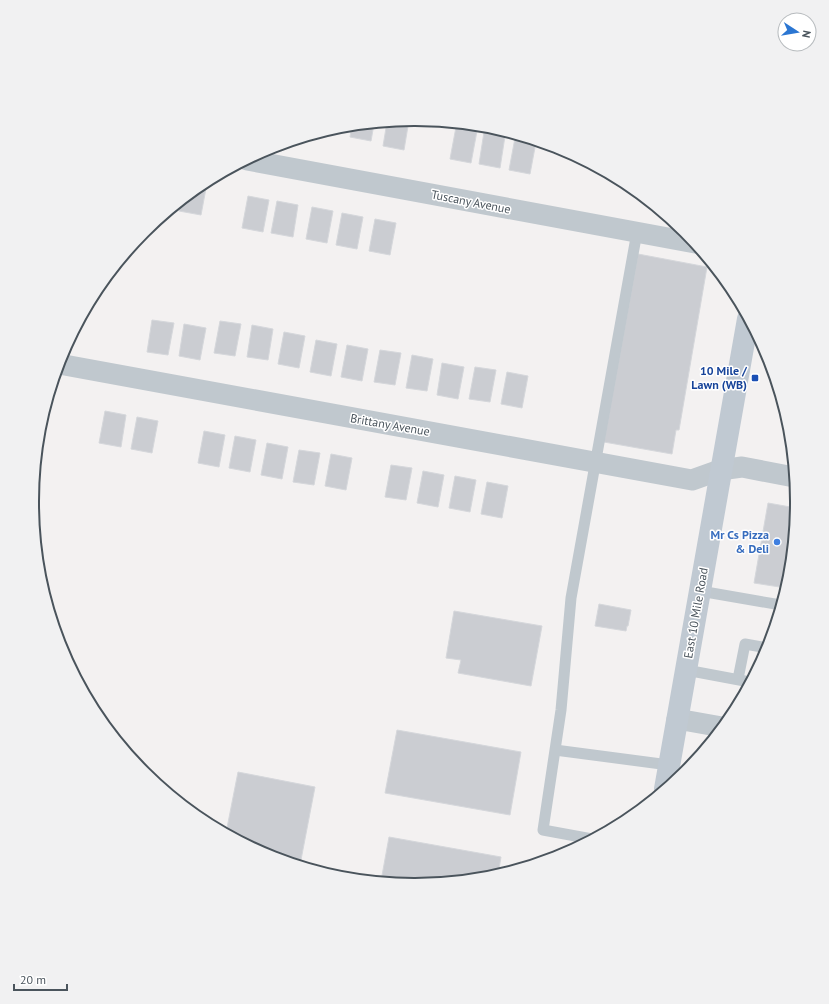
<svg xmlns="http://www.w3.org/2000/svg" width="829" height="1004" font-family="'PT Sans',sans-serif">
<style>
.building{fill:#cbcdd2;stroke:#d5d7db}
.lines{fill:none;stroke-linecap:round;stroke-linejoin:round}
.service{stroke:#c0c8ce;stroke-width:11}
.minor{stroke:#c0c8ce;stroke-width:21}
.secondary{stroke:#c0c9d2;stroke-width:22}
.transit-dot{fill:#1a4fb4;stroke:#fff;stroke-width:1.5}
.shop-dot{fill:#3f7fe0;stroke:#fff;stroke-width:1.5}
.labels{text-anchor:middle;stroke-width:3;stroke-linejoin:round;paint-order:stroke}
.street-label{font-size:12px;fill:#4a545c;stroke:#fff}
.transit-label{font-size:12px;font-weight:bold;fill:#164399;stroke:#fff;text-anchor:end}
.shop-label{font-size:12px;font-weight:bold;fill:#366cbe;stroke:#fff;text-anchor:end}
.rim{fill:none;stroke:#4a545c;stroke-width:2}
</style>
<rect width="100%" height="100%" fill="#f3f1f1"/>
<path class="building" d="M409 120 404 150 383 146 387 122Z
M374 124 371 141 350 137 352 126Z
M456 127 477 131 471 163 450 159Z
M484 132 505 136 500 168 479 164Z
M515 138 536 142 530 174 509 170Z
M204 183H207L201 215 179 211 181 201Z
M248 196 269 200 263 232 242 228Z
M277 201 298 205 293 237 271 233Z
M312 207 333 211 327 243 306 239Z
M342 213 363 217 357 249 336 245Z
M375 219 396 223 390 255 369 251Z
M638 254 707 267 679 430H676L672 454 604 442Z
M152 320 174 323 168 355 147 352Z
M220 321 241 324 235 356 214 353Z
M184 324 206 328 200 360 179 356Z
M252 325 273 329 268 360 247 357Z
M284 332 305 336 299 368 278 364Z
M316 340 337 344 331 376 310 372Z
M347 345 368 349 362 381 341 377Z
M380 350 401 353 395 385 374 382Z
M412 355 433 359 427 391 406 388Z
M442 363 464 367 458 399 437 395Z
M475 367 496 370 490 402 469 399Z
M507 372 528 376 522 408 501 404Z
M105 411 126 415 121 447 99 443Z
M137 417 158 421 152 453 131 449Z
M204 431 225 435 219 467 198 463Z
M235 436 256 440 250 472 229 468Z
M267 443 288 447 282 479 261 475Z
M299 450 320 453 314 485 293 482Z
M331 454 352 458 346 490 325 486Z
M391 465 412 468 406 500 385 497Z
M423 471 444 475 438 507 417 503Z
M455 476 476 480 470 512 449 508Z
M487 482 508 486 502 518 481 514Z
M768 503 796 508 790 577 786 588 754 583Z
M599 604 631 610 628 626H627L626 631 595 626Z
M454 611 542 626 531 686 458 673 461 660 446 658Z
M397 730 521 752 510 815 385 793Z
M238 772 315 787 300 865 268 855 226 833Z
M389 837 501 857 498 875 489 877 414 884 381 881Z"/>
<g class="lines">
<path class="service" d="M700 591 781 605
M686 670 750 682
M738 679 745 644 768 648
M555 750 669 765
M592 839 543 830 561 710 571 598 637 232"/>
<path class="minor" d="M247 160 695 243
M59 364 692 480 720 470 742 467 794 477
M677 719 722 727"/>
<path class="secondary" d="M665 789 748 319"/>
</g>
<rect class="transit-dot" x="751" y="374" width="8" height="8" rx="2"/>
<circle class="shop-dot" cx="777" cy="542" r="4"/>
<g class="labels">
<g class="street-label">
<text transform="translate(471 202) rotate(11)" y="4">Tuscany Avenue</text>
<text transform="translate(390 425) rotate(10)" y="4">Brittany Avenue</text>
<text transform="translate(696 613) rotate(-80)" y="4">East 10 Mile Road</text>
</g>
<g class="transit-label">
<text x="747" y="375">10 Mile /<tspan x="747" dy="14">Lawn (WB)</tspan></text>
</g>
<g class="shop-label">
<text x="769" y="539">Mr Cs Pizza<tspan x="769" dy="14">&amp; Deli</tspan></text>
</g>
</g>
<path d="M0 0H829V1004H0ZM414 126H415A375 375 0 0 1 790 501V503A375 375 0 0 1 415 878H414A375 375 0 0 1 39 503V501A375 375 0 0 1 414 126Z" fill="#f1f1f2" fill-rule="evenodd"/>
<path class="rim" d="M414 126H415A375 375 0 0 1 790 501V503A375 375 0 0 1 415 878H414A375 375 0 0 1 39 503V501A375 375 0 0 1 414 126Z"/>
<g transform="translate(797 32) rotate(102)"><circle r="19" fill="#ffffff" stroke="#b7bbbe"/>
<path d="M0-3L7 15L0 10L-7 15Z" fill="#2b76d2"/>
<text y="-6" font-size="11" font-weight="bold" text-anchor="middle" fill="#4a545c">N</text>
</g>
<path d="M14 984v6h53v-6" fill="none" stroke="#4a545c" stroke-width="2"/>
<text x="20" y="984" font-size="12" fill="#4a545c" stroke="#ffffff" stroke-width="3" paint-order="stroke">20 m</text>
</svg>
